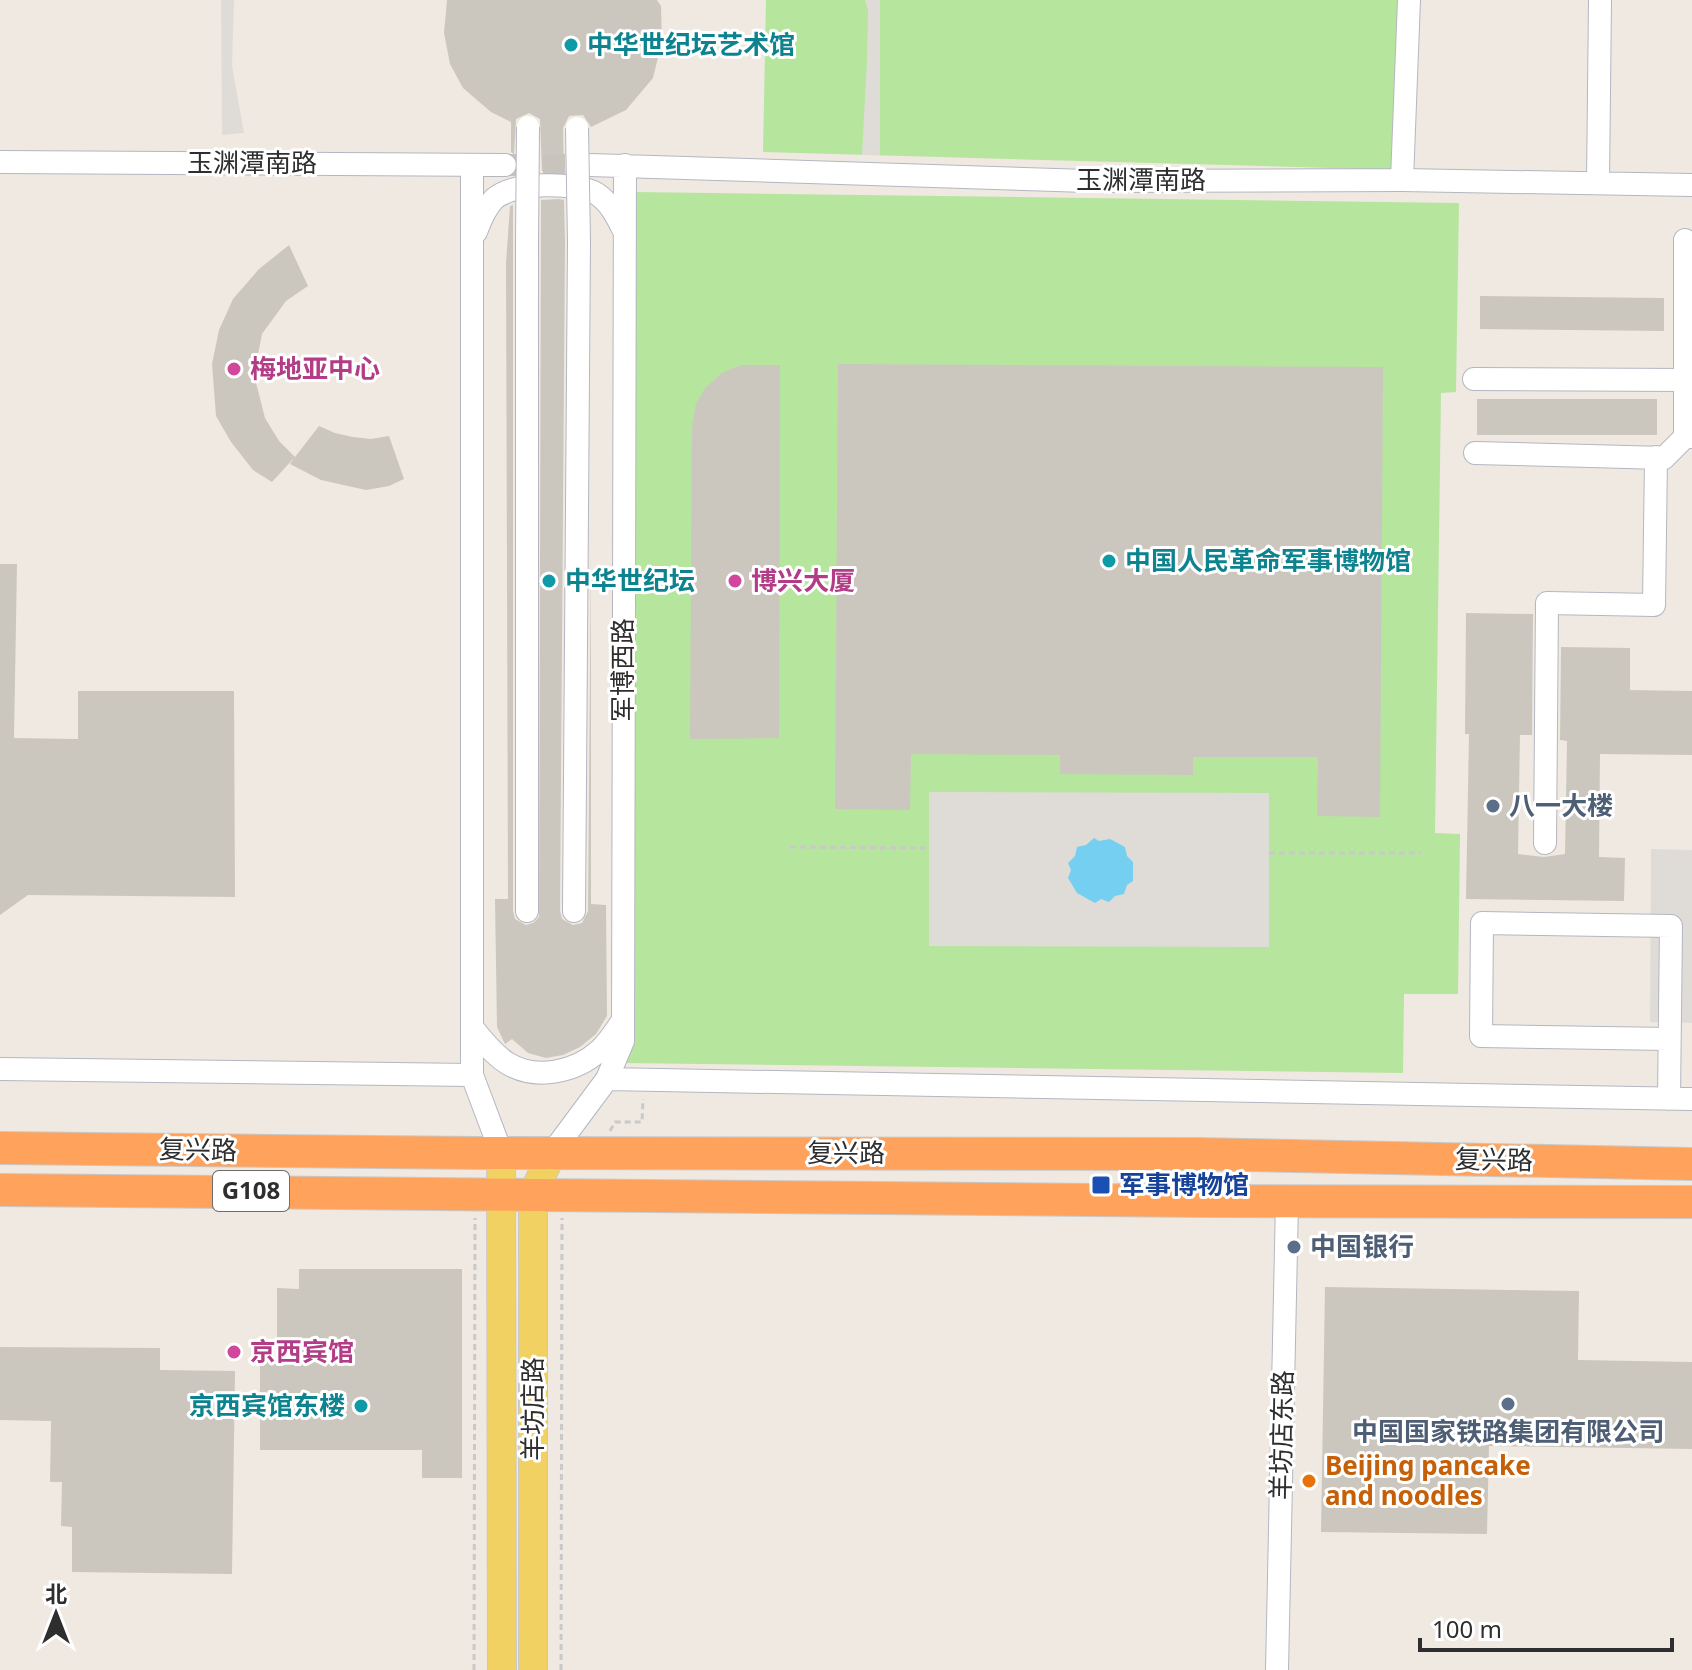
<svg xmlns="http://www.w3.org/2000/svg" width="1692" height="1670" font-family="'Noto Sans','Noto Sans SC',sans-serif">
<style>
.green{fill:#b6e59e}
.plaza{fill:#dfdcd8}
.water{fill:#75cff0}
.building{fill:#cbc7bf}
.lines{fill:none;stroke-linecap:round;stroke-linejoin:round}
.minor-tunnel{stroke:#c8c4bd;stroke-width:22;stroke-dasharray:22 11;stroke-linecap:butt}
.minor-casing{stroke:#b4b7c1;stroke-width:24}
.major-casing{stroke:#c9c9c9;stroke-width:30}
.highway-casing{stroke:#c9c9c9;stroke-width:34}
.path{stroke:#c9c9c9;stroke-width:3;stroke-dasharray:6 4;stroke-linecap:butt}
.minor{stroke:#fff;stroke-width:22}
.major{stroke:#f2d163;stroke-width:28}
.highway{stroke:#ffa35c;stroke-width:32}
.minor-bridge-casing{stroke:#b4b7c1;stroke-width:24;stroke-linecap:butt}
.minor-bridge{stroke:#fff;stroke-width:22}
.culture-dot{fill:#0f9aa8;stroke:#fff;stroke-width:3}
.hotel-dot{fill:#d1479c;stroke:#fff;stroke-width:3}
.service-dot{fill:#5c6f8a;stroke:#fff;stroke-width:3}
.transit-dot{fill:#1a4fb4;stroke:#fff;stroke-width:3}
.food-dot{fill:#e8710a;stroke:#fff;stroke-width:3}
.labels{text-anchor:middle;stroke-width:6;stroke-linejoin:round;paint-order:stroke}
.shield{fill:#fff;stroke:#6d6d6d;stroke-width:2}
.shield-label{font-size:24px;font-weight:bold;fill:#2e2e2e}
.culture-label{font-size:26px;font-weight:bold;fill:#0d838f;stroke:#fff;text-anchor:start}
.street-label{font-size:26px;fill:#2e2e2e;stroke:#fff}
.hotel-label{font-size:26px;font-weight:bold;fill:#b23c85;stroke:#fff;text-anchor:start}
.service-label{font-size:26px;font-weight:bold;fill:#4e5e75;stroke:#fff;text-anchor:start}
.transit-label{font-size:26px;font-weight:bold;fill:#164399;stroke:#fff;text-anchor:start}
.food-label{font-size:26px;font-weight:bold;fill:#c56008;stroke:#fff;text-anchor:start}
</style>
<rect width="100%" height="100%" fill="#efe9e1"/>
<path class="green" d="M766 0H1402L1401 170 763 152Z
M635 192 1459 203 1456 392 1441 393 1435 833 1460 834 1458 994H1404L1403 1073 622 1063Z"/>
<path class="plaza" d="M221 0H234L232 66 244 133 222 135Z
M865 0H880V155H862L867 60 868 10Z
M929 792 1269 793V947L929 946Z
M1651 849 1692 850V1023L1650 1022Z"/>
<path class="water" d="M1094 838 1099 841 1110 839 1125 847 1127 856 1133 862V881L1127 885 1124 894 1115 896 1109 902 1101 899 1095 903 1077 893 1068 878 1071 870 1068 863 1075 856 1077 847 1086 845Z"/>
<path class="building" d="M447 0H657L661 6 662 41 653 78 626 110 591 127 583 115 569 116 563 128 564 172 542 171 540 119 529 113 516 119 514 154 511 152V122L491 112 463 88 450 64 444 33Z
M559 199 564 200 565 242 560 911 562 919 573 925 582 923 588 911 591 554V904L606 905 607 1016 596 1034 580 1047 563 1055 546 1058 528 1053 512 1039 505 1044 497 1027 495 899H508L506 263 510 206 513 205V911L515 919 526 925 533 923 539 917 541 200Z
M289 245 308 286 286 301 262 334 254 375 265 418 279 441 295 457 319 426 335 433 353 437 371 439 389 436 404 479 389 486 366 490 321 480 290 464 294 458 272 482 253 470 231 442 216 416 212 364 219 330 233 299 259 269Z
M1480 296 1664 298V331L1480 329Z
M838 364 1383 367 1380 817 1317 816 1318 757H1193V775L1060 774V755L911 754 910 810 835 809Z
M741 365H780L779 738 690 739 692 425 696 404 705 388 722 373Z
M1477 399H1657V435H1477Z
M0 564H17L14 738 78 739V691H234L235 897 28 895 0 915Z
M1466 613 1533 614 1532 735H1520L1518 854 1544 857 1565 854 1567 741 1560 740 1561 647 1630 648V690L1692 691V755L1600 754 1599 857 1625 858 1624 901 1466 899 1469 734H1465Z
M299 1269H462V1478H422V1450H260V1362H277V1288L299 1289Z
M1325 1287 1579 1291 1578 1360 1692 1362V1449L1489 1446 1487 1534 1321 1532Z
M0 1347 160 1348V1370L235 1371 232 1574 72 1572V1527L61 1526 62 1482H50L51 1421 0 1420Z"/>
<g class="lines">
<path class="minor-tunnel" d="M510 165H590"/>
<g class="minor-casing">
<path id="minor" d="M0 162 505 165
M472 165V1075L501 1152
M590 165 1087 181 1402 180 1692 185
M1402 180 1409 0
M1598 182 1600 0
M476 232C480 221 485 208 494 199 513 182 575 181 597 194 610 203 616 215 623 229
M1685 240V437H1692
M527 242V911
M1474 379 1685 380
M1475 453 1664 458 1685 437
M1545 843 1547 603 1654 605 1656 457
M574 911 579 242
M472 1027C482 1040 493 1054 507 1063 536 1081 576 1072 600 1050 609 1042 616 1030 623 1020
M1669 1039 1481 1036 1482 923 1671 926 1669 1099
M0 1069 472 1075
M607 1079 1692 1099
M552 1153 607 1079 623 1041 625 165
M1277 1670 1287 1201"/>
</g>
<g class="major-casing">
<path id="major" d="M501 1152 502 1670
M533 1670V1194L552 1153"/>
</g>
<g class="highway-casing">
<path id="highway" d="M0 1148 476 1153 1198 1154 1692 1164
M0 1190 1198 1201 1692 1202"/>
</g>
<path class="path" d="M790 847 929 848
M1269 853H1421
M610 1131 615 1122H642L643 1099
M474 1670 475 1218
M561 1670 562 1218"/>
<use href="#minor" class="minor"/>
<use href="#major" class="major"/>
<use href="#highway" class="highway"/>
<g class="minor-bridge-casing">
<path id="minor-bridge" d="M577 128 579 242
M527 242 528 127"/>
</g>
<use href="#minor-bridge" class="minor-bridge"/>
</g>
<g class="culture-dot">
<circle cx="571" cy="45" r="8"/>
<circle cx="1109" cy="561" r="8"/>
<circle cx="549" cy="581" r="8"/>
<circle cx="361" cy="1406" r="8"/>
</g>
<g class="hotel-dot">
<circle cx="234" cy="369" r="8"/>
<circle cx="735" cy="581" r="8"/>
<circle cx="234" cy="1352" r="8"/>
</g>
<g class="service-dot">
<circle cx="1493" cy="806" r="8"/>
<circle cx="1294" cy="1247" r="8"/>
<circle cx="1508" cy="1404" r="8"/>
</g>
<rect class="transit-dot" x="1091" y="1175" width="20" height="20" rx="4"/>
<circle class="food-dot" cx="1309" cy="1481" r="8"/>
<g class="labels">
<rect class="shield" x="213" y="1171" width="76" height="40" rx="6"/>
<g class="shield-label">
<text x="251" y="1199">G108</text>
</g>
<g class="culture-label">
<text x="587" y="54">中华世纪坛艺术馆</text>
<text x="1125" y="570">中国人民革命军事博物馆</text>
<text x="565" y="590">中华世纪坛</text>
<text x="345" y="1415" text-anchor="end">京西宾馆东楼</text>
</g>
<g class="street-label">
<text x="252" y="172">玉渊潭南路</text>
<text x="1141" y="189">玉渊潭南路</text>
<text transform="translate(623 670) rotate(-90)" y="9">军博西路</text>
<text transform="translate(198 1150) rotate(1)" y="9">复兴路</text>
<text x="846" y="1162">复兴路</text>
<text transform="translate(1494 1160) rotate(1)" y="9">复兴路</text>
<text transform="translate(533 1409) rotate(-90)" y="9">羊坊店路</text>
<text transform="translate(1282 1435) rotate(-89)" y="9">羊坊店东路</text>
</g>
<g class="hotel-label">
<text x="250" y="378">梅地亚中心</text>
<text x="751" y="590">博兴大厦</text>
<text x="250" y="1361">京西宾馆</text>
</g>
<g class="service-label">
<text x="1509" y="815">八一大楼</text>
<text x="1310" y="1256">中国银行</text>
<text x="1508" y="1441" text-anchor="middle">中国国家铁路集团有限公司</text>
</g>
<g class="transit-label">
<text x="1119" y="1194">军事博物馆</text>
</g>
<g class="food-label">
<text x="1325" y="1475">Beijing pancake<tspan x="1325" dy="30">and noodles</tspan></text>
</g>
</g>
<g transform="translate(56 1614)" stroke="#ffffff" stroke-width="6" paint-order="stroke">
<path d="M0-6L14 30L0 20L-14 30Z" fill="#2e2e2e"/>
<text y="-12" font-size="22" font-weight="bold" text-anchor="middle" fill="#2e2e2e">北</text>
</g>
<path d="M1420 1638v12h252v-12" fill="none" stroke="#2e2e2e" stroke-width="4"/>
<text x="1432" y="1638" font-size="24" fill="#2e2e2e" stroke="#ffffff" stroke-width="6" paint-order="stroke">100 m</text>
</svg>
